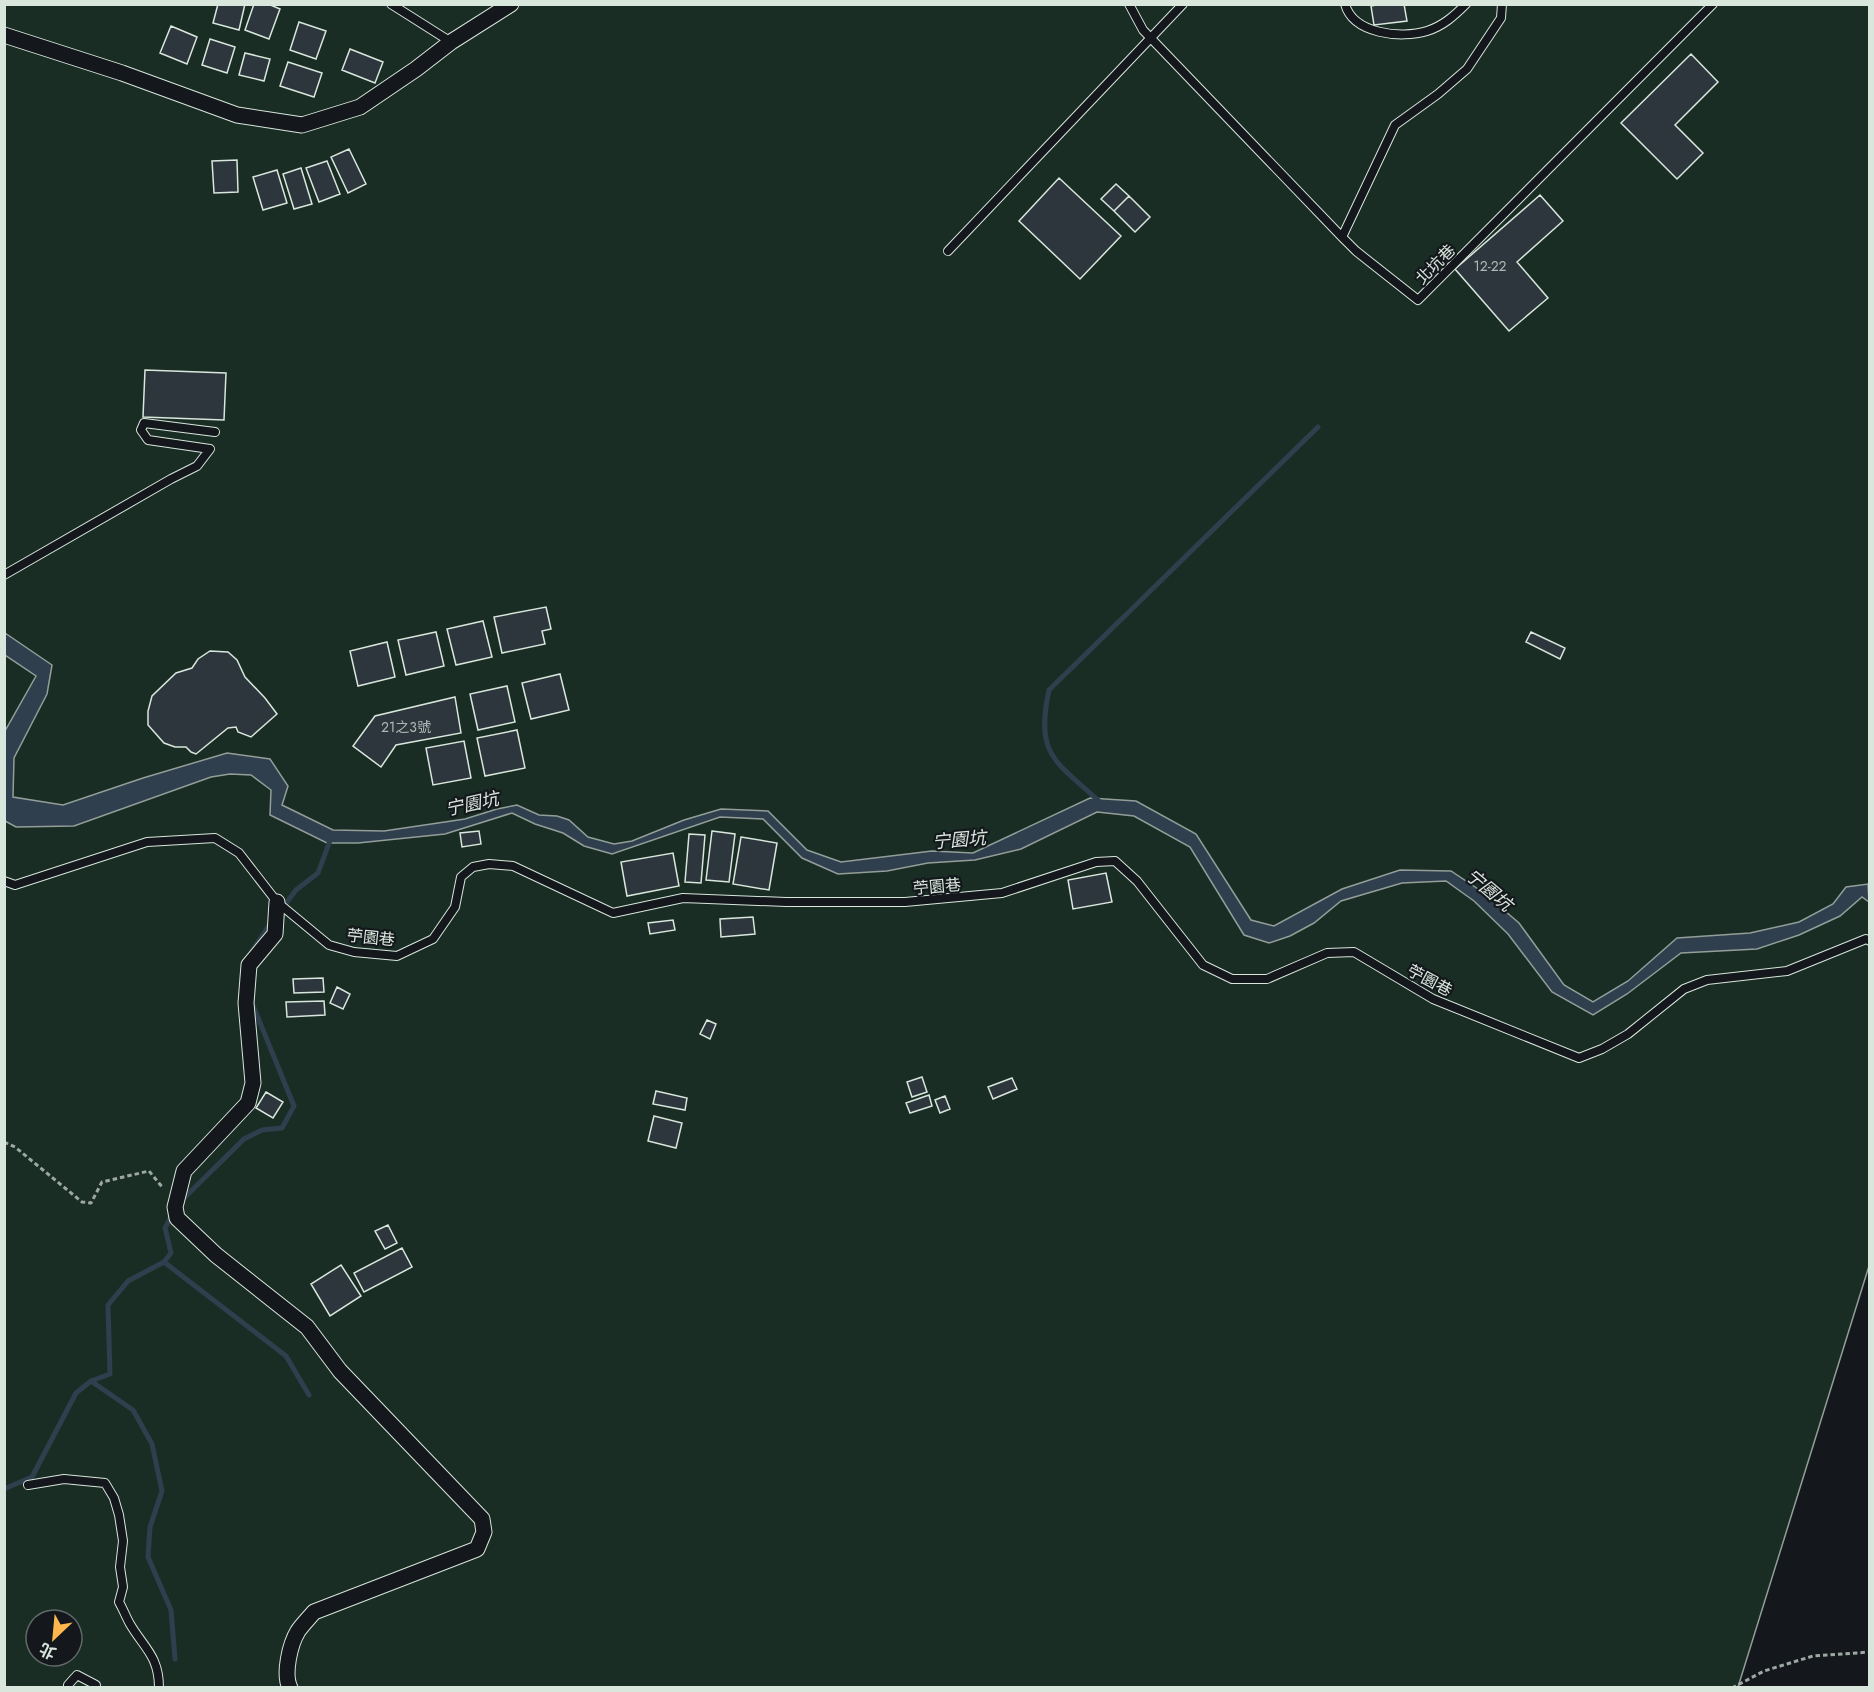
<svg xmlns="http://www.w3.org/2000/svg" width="1874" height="1692" font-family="Jost,'Noto Sans TC',sans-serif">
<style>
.green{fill:#1a2d24;stroke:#939e99;stroke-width:1.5;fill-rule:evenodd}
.water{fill:#2f3f4d;stroke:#939e99;stroke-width:1.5}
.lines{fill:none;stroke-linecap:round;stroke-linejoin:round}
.stream{stroke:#2f3f4d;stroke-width:5}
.building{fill:#2c363c;stroke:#d8e6dc;stroke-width:1.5}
.service-casing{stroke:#d8e6dc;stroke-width:10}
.minor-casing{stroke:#d8e6dc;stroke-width:17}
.path{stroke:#9da8a2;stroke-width:3;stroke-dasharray:4.5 3;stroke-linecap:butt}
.service{stroke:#14181c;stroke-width:8}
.minor{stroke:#14181c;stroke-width:15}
.labels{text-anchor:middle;stroke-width:4.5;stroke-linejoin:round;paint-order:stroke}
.number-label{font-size:14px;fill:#adbab4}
.street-label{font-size:16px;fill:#d8e6dc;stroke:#14181c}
.water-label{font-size:18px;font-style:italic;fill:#d8e6dc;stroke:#14181c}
</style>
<rect width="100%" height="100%" fill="#14181c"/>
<path class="green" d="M5 5H1869V1266L1738 1687 5 1688ZM36 1620H72V1656H36Z"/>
<path class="water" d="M5 633 52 665 47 694 14 758 13 797 63 805 143 778 227 753 270 759 288 786 282 805 333 830 384 831 465 819 497 809 517 805 539 815 557 816 569 820 588 837 614 844 632 841 684 820 721 809 768 811 807 850 841 862 932 851 973 853 1090 798 1136 801 1196 834 1251 920 1274 926 1342 889 1400 870 1451 871 1484 893 1519 923 1564 985 1593 1002 1628 981 1677 938 1750 933 1799 922 1833 904 1846 887 1868 884 1869 902 1862 897 1840 916 1799 935 1757 949 1681 953 1627 994 1593 1015 1552 992 1508 934 1474 901 1446 881 1402 883 1341 901 1314 923 1290 936 1269 943 1244 935 1190 847 1134 816 1097 812 1021 849 975 860 928 863 887 871 838 874 802 858 763 819 720 817 612 854 584 846 563 833 535 824 512 813 445 834 358 843H327L270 815 271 790 251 775 230 774 211 777 74 826 16 827 5 821V731L36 676 5 655Z"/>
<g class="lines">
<path class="stream" d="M1099 801C1055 761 1035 755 1049 690L1318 427
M281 910 296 890 318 873 331 838
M252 951 271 922
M182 1200 244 1139 262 1130 282 1128 294 1106 252 1003
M164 1262 286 1356 309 1395
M91 1381 133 1410 152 1444 162 1491 150 1527 148 1557 171 1610 175 1659
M4 1489 32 1477 76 1393 91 1381 110 1374 108 1305 128 1281 164 1262 171 1253 165 1228 172 1215"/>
</g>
<path class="building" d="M218 4H245L239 30 213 23Z
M254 4H268L280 9 269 39 245 30Z
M1382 4H1404L1407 21 1374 25 1371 6Z
M299 22 326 31 316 59 290 50Z
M171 26 197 37 187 64 160 53Z
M210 39 235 47 227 73 202 65Z
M350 49 383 62 375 83 342 70Z
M245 53 270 59 264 81 239 75Z
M1691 54 1718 82 1675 125 1703 153 1677 179 1621 123Z
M288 62 322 73 314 97 280 86Z
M349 149 366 184 348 193 331 157Z
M237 160 238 192 214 193 212 161Z
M327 161 340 194 319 202 306 168Z
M301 168 312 204 294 209 283 174Z
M277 170 287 203 263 210 253 177Z
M1059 178 1121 236 1080 279 1019 221Z
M1116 184 1129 196 1114 211 1101 199Z
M1540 195 1563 221 1517 262 1548 298 1509 331 1455 269Z
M1129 196 1150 217 1135 232 1114 211Z
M145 370 226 373 224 420 143 417Z
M546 607 551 629 542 631 545 644 502 653 494 617Z
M483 621 492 657 456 665 447 629Z
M436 632 444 666 406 675 398 640Z
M1531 632 1565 648 1560 659 1526 642Z
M387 642 395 677 358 686 350 651Z
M210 651 228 652 237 660 245 677 265 698 277 714 251 737 238 732 236 727 228 728 196 754 191 752 186 747H175L164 743 148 725V711L152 696 176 673 192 668 198 659Z
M560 674 569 710 531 719 522 683Z
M507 686 515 722 478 730 470 694Z
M455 697 461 733 396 745 381 767 353 746 375 716Z
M517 730 525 768 485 776 477 738Z
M464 741 471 778 433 785 426 748Z
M479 831 481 844 462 847 460 833Z
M712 831 735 834 729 882 706 880Z
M689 834 705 835 701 883 685 882Z
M741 837 777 843 769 890 733 884Z
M673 853 679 886 627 896 621 862Z
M1106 873 1112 902 1073 909 1068 880Z
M753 917 755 934 721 937 720 919Z
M673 920 675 930 650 934 648 923Z
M323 978 324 992 294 993 293 979Z
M337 987 350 994 343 1009 330 1003Z
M324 1001 325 1015 287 1017 286 1002Z
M707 1020 716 1024 710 1039 700 1034Z
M922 1077 927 1092 912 1097 907 1082Z
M1012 1078 1017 1089 993 1099 988 1087Z
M656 1091 687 1098 685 1110 653 1104Z
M266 1092 283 1102 273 1118 256 1108Z
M929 1095 932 1106 910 1113 906 1103Z
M945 1096 950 1109 940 1113 935 1100Z
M654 1116 682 1123 676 1148 648 1141Z
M388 1225 397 1243 385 1249 375 1231Z
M402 1248 412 1267 364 1292 354 1273Z
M341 1265 361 1296 330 1316 311 1284Z"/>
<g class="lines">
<g class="service-casing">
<path id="service" d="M391 4 451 42
M1129 4 1143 30 1342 237 1356 251 1418 300 1713 4
M1345 4C1353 34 1401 39 1427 31 1443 26 1454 16 1466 4
M1342 237 1395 125 1438 94 1467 69 1501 18 1502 4
M948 251 1183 4
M4 575 171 479 197 466 210 449 148 440 141 430 144 423 215 432
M4 881 15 885 147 842 215 838 239 853 277 902 329 945 354 952 397 956 433 939 455 907 461 877 473 867 489 864 513 866 613 913 683 898 786 902H905L1002 893 1096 862 1115 861 1137 881 1203 965 1232 979H1267L1327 953 1354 952 1433 999 1579 1058 1602 1049 1628 1034 1684 989 1707 980 1787 971 1866 939 1870 941
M28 1485 64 1479 105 1483 114 1498 119 1515 123 1541 120 1567 123 1587 119 1602C123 1609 126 1617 130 1624 144 1648 159 1656 159 1688
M68 1688V1685L77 1675 96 1685V1688"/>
</g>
<g class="minor-casing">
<path id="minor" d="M4 35 122 73 237 115 302 125 360 107 416 69 451 42 511 4
M277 902 275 934 249 965 246 1003 253 1083 248 1103 184 1171 175 1207 177 1218 216 1255 307 1327 340 1371 482 1519 484 1532 477 1549 314 1612C309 1618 303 1624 298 1631 290 1644 283 1674 290 1688"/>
</g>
<path class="path" d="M4 1142 15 1147 82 1202 91 1203 102 1182 149 1171 163 1188
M1732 1688 1764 1671 1813 1656 1870 1652"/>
<use href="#service" class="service"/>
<use href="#minor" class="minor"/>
</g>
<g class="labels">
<g class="number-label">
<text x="1490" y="271">12-22</text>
<text x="406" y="732">21之3號</text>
</g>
<g class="street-label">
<text transform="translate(1435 264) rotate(-45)" y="6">北坑巷</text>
<text transform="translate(937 886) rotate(-5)" y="6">苧園巷</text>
<text transform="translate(371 937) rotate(6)" y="6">苧園巷</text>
<text transform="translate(1430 980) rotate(28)" y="6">苧園巷</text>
</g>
<g class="water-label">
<text transform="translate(472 804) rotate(-12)" y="6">宁園坑</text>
<text transform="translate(959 840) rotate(-5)" y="6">宁園坑</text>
<text transform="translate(1489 890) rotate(40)" y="6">宁園坑</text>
</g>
</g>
<rect width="1874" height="1692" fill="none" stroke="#d8e6dc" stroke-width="12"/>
<g transform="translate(54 1638) rotate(206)"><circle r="28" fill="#14181c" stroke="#626a69" stroke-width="1.5"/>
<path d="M0-4.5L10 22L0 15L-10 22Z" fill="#ffb74d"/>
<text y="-9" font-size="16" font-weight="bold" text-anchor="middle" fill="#d8e6dc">北</text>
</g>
</svg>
